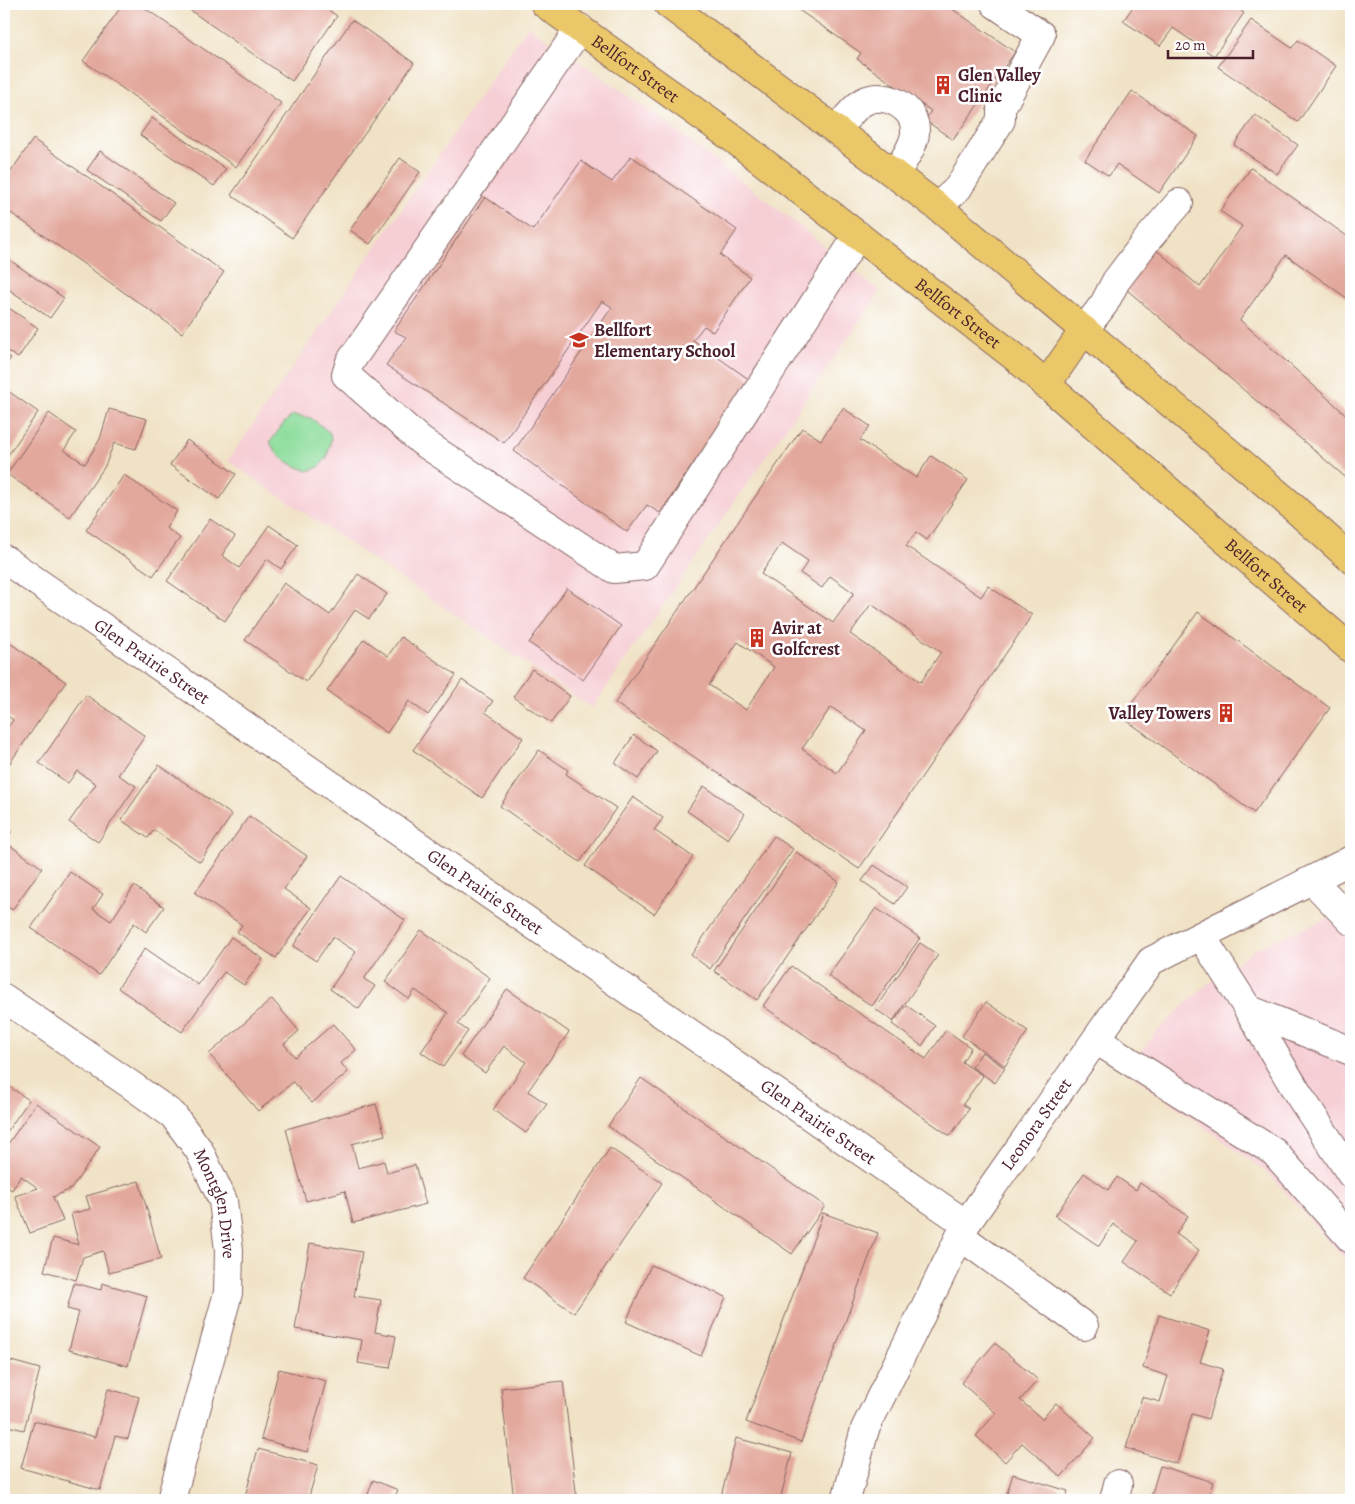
<svg xmlns="http://www.w3.org/2000/svg" width="1355" height="1504" font-family="Alegreya,serif">
<style>
.built{fill:#f6cfd5}
.green{fill:#8ddd9c;stroke:#6c7e64}
.building{fill:#e3a89c;fill-rule:evenodd}
.lines{fill:none;stroke-linecap:round;stroke-linejoin:round}
.minor-casing{stroke:#846361;stroke-width:30}
.major-casing{stroke:#846361;stroke-width:30}
.minor{stroke:#fff;stroke-width:28}
.major{stroke:#eac769;stroke-width:28}
.labels{text-anchor:middle;stroke-width:5;stroke-linejoin:round;paint-order:stroke}
.street-label{font-size:18px;fill:#4a1f2b;stroke:#fff}
.poi-label{font-size:18px;font-weight:bold;fill:#4a1f2b;stroke:#fff;text-anchor:start}
</style>
<rect width="100%" height="100%" fill="#fff"/>
<filter id="ink" filterUnits="userSpaceOnUse"><feTurbulence type="fractalNoise" baseFrequency=".02" numOctaves="2"/><feDisplacementMap in="SourceGraphic" scale="10" xChannelSelector="R" yChannelSelector="G"/><feConvolveMatrix kernelMatrix="1 2 1 2 8 2 1 2 1" color-interpolation-filters="sRGB"/></filter>
<filter id="wash" filterUnits="userSpaceOnUse"><feTurbulence type="fractalNoise" baseFrequency=".0096" numOctaves="4" result="noise"/><feDisplacementMap in="SourceGraphic" scale="20" xChannelSelector="R" yChannelSelector="G"/><feGaussianBlur stdDeviation="1.12" result="paint"/><feColorMatrix in="noise" values="0 0 0 0 0 0 0 0 0 0 0 0 0 0 0 0 0 1.4 0 .05"/><feComposite in="paint" operator="in"/></filter>
<g filter="url(#wash)">
<rect width="100%" height="100%" fill="#f0e2c5"/>
<path class="built" d="M528 26 663 120 797 224 880 292 592 708 228 461Z
M1351 909V1266L1270 1175 1127 1071 1155 1033 1203 988 1258 947Z"/>
<path class="green" d="M293 415 311 418 330 433 331 440 327 457 319 467 308 471C292 465 277 458 270 442L284 423Z"/>
<g id="blocks">
<path class="building" d="M123 4H139L281 103 236 167 83 61Z
M181 4H320L337 16 292 81Z
M790 4H945L1015 52 953 140 925 120 931 111 857 59 861 53Z
M1135 4H1231L1244 13 1214 56 1173 28 1160 46 1123 21Z
M352 20 414 63 292 238 231 195Z
M1251 20 1292 48 1298 40 1336 66 1298 122 1218 67Z
M1132 91 1198 136 1159 193 1117 164 1109 176 1085 160Z
M1255 115 1298 145 1277 174 1234 145Z
M152 118 226 169 214 186 140 135Z
M33 139 224 272 182 333 4 208V182Z
M100 151 174 203 161 221 87 170Z
M631 156 737 230 720 255 750 277 713 332 704 326 693 340 750 380 660 513 647 505 627 532 514 451 612 307 602 301 504 443 386 365 406 337 394 331 485 197 533 230 581 161 612 182Z
M400 158 420 172 370 244 350 230Z
M1251 168 1351 239V301L1286 255 1240 320 1351 419V482L1119 283 1152 246 1200 287 1242 226 1220 211Z
M4 256 64 298 50 318 4 286Z
M6 306 38 328 18 358 4 349V309Z
M4 354 11 358 4 368Z
M8 391 38 412 4 461V398Z
M843 408 870 426 860 440 916 478 931 456 968 480 927 540 916 532 906 546 981 597 988 586 1032 615 859 869 615 703 802 428 821 440ZM782 543 808 561 800 573 822 588 830 576 854 593 833 623 761 574ZM871 604 941 652 921 682 850 634ZM738 642 774 667 746 710 709 685ZM831 707 866 731 837 773 802 749Z
M109 409 147 419 136 449 114 443 105 466 70 517 7 474 49 413 76 432 64 450 85 464 100 439Z
M187 440 236 474 219 499 170 465Z
M124 475 177 511 166 528 180 538 153 576 86 530Z
M210 519 235 536 222 555 239 568 269 525 298 545 281 569 267 559 225 621 167 581Z
M358 574 387 594 369 619 355 610 306 682 245 640 284 583 330 615Z
M567 588 621 626 583 680 529 643Z
M1198 612 1330 708 1254 813 1122 717Z
M401 637 456 675 428 715 409 701 387 733 327 691 364 639 388 656Z
M4 639 66 682 7 767 4 764V733L13 720 4 713Z
M532 669 570 696 551 723 513 697Z
M462 680 493 701 485 712 523 738 482 798 413 750Z
M86 695 145 736 118 775 136 786 98 842 69 822 96 784 77 771 68 783 39 763Z
M634 735 657 751 638 779 615 763Z
M539 750 568 770 566 774 616 808 580 862 500 806Z
M159 765 232 815 200 862 154 830 148 838 121 820Z
M704 786 745 814 728 839 687 811Z
M633 797 663 818 654 830 693 857 654 914 585 866Z
M249 816 307 856 284 889 311 908 276 958 237 932 242 925 195 893Z
M4 827 11 832 5 842 42 868 12 910 4 904Z
M774 836 793 849 710 969 691 955Z
M796 852 839 882 757 1000 714 971Z
M874 865 907 887 895 904 862 881Z
M70 872 103 894 93 909 111 921 134 886 164 907 146 932 134 923 99 975 31 928Z
M341 876 405 920 364 979 375 986 359 1009 330 989 356 952 333 937 316 961 293 946Z
M876 908 920 938 872 1006 828 976Z
M421 930 490 978 458 1024 468 1031 443 1067 421 1052 448 1013 415 990 409 999 385 982Z
M231 937 263 959 244 985 224 972 182 1032 118 988 145 948 198 985Z
M920 943 938 955 893 1021 875 1009Z
M791 966 926 1059 946 1030 971 1048 962 1062 983 1076 963 1104 969 1109 950 1136 763 1006Z
M507 989 569 1032 528 1091 547 1104 526 1133 493 1110 526 1062 504 1046 485 1073 461 1056Z
M272 999 299 1031 284 1044 295 1057 333 1024 356 1050 341 1063 348 1072 312 1103 293 1082 258 1111 209 1054Z
M986 1002 1028 1031 1005 1066 962 1036Z
M906 1005 935 1026 922 1046 892 1024Z
M982 1052 1005 1068 995 1083 972 1067Z
M641 1078 825 1206 792 1254 608 1126Z
M4 1083 29 1100 4 1136Z
M36 1103 100 1147 71 1189 53 1197 63 1221 30 1233 15 1196 38 1188 21 1176 12 1190 4 1185V1150Z
M376 1104 385 1135 352 1144 358 1168 384 1161 387 1173 415 1165 426 1204 353 1223 345 1191 306 1201 286 1129Z
M610 1148 662 1183 574 1313 523 1278Z
M1084 1173 1108 1190 1117 1177 1136 1190 1140 1183 1188 1216 1176 1234 1199 1250 1170 1293 1124 1262 1138 1241 1113 1224 1099 1246 1055 1216Z
M139 1181 161 1259 109 1273 103 1251 83 1257 76 1280 44 1271 53 1238 79 1245 71 1214 90 1209 86 1196Z
M823 1213 878 1233 801 1442 746 1422Z
M310 1243 362 1252 354 1296 381 1300 375 1332 396 1336 390 1368 358 1363 362 1340 295 1329Z
M651 1265 726 1297 701 1356 626 1322Z
M74 1283 101 1290 102 1283 147 1296 128 1366 69 1350 79 1312 67 1309Z
M1159 1315 1210 1331 1200 1362 1223 1369 1208 1419 1192 1414 1177 1464 1126 1448 1142 1397 1160 1402 1168 1376 1143 1368Z
M995 1343 1038 1380 1020 1400 1042 1419 1056 1403 1095 1438 1061 1477 1022 1443 1005 1462 976 1436 996 1413 961 1383Z
M4 1359 40 1369 24 1430 4 1425Z
M279 1369 326 1381 307 1452 261 1439Z
M563 1381 577 1500H514L501 1388Z
M108 1389 139 1397 128 1439 115 1436 100 1490 21 1468 34 1421 95 1437Z
M736 1438 792 1453 780 1500H720Z
M258 1449 318 1465 308 1500H244Z
M1160 1466 1213 1482 1207 1500H1150Z
M1013 1474 1068 1491 1065 1500H1005Z
M373 1480 398 1490 393 1500H366Z"/>
</g>
</g>
<g filter="url(#ink)">
<use href="#blocks" fill-opacity="0" stroke="#846361" stroke-width="1"/>
<g class="lines">
<g class="minor-casing">
<g id="minor">
<path d="M580 28 350 362 346 375 421 441 614 569 645 566 858 235"/>
<path d="M837 130C844 121 852 109 863 102 885 90 917 107 915 133 914 147 902 162 895 174"/>
<path d="M938 207 958 188 1001 120V108L1041 35 995 4"/>
<path d="M1084 330 1104 304 1116 281 1147 240 1179 203"/>
<path id="s1" d="M4 559 966 1224"/>
<path d="M1312 880 1351 921"/>
<path d="M1202 937 1248 1009 1297 1092 1351 1174"/>
<path id="s2" d="M4 998 131 1085 173 1115 199 1150 223 1201 229 1250 228 1293 171 1500"/>
<path d="M1248 1009 1351 1051"/>
<path d="M1096 1040 1274 1152 1351 1239"/>
<path d="M960 1236 1084 1326"/>
<path id="s3" d="M846 1500 865 1429 966 1224 1151 961 1351 860"/>
<path d="M1114 1500 1118 1484"/>
</g>
</g>
<g class="major-casing">
<g id="major">
<path id="s4" d="M545 4 731 137 1016 358 1351 649"/>
<path d="M668 4 938 207 1284 499 1351 559"/>
<path d="M1046 385 1084 330"/>
</g>
</g>
<use href="#minor" class="minor"/>
<use href="#major" class="major"/>
</g>
</g>
<defs>
<g id="building-bare" transform="scale(1.5)"><path d="M-4-6H4V6H1V3H-1V6H-4ZM-2.5-4.3h1.7v1.8h-1.7ZM.8-4.3h1.7v1.8H.8ZM-2.5-1h1.7V.8h-1.7ZM.8-1h1.7V.8H.8Z" fill="#c8321e" stroke="#fff" stroke-width="2.5" paint-order="stroke"/></g>
<g id="school-bare" transform="scale(1.5)"><path d="M0-5L7-2L0 1L-7-2ZM-4 1L0 2.5L4 1V4Q0 6-4 4Z" fill="#c8321e" stroke="#fff" stroke-width="2.5" paint-order="stroke"/></g>
</defs>
<g fill-rule="evenodd">
<use href="#building-bare" x="943" y="85"/>
<use href="#school-bare" x="579" y="340"/>
<use href="#building-bare" x="757" y="638"/>
<use href="#building-bare" x="1226" y="713"/>
</g>
<g class="labels">
<g class="street-label">
<text dy="6" stroke="none"><textPath href="#s4" startOffset="111">Bellfort Street</textPath></text>
<text dy="6" stroke="none"><textPath href="#s4" startOffset="516">Bellfort Street</textPath></text>
<text dy="6" stroke="none"><textPath href="#s4" startOffset="921">Bellfort Street</textPath></text>
<text dy="6" stroke="none"><textPath href="#s1" startOffset="180">Glen Prairie Street</textPath></text>
<text dy="6" stroke="none"><textPath href="#s1" startOffset="585">Glen Prairie Street</textPath></text>
<text dy="6" stroke="none"><textPath href="#s1" startOffset="990">Glen Prairie Street</textPath></text>
<text dy="6" stroke="none"><textPath href="#s3" startOffset="424">Leonora Street</textPath></text>
<text dy="6" stroke="none"><textPath href="#s2" startOffset="306">Montglen Drive</textPath></text>
</g>
<g class="poi-label">
<text x="958" y="81">Glen Valley<tspan x="958" dy="21">Clinic</tspan></text>
<text x="594" y="336">Bellfort<tspan x="594" dy="21">Elementary School</tspan></text>
<text x="772" y="634">Avir at<tspan x="772" dy="21">Golfcrest</tspan></text>
<text x="1211" y="719" text-anchor="end">Valley Towers</text>
</g>
</g>
<rect width="1355" height="1504" fill="none" stroke="#fff" stroke-width="20"/>
<path d="M1168 50v8h85v-8" fill="none" stroke="#4a1f2b" stroke-width="2.5"/>
<text x="1175" y="50" font-size="15" fill="#4a1f2b" stroke="#ffffff" stroke-width="4" paint-order="stroke">20 m</text>
</svg>
